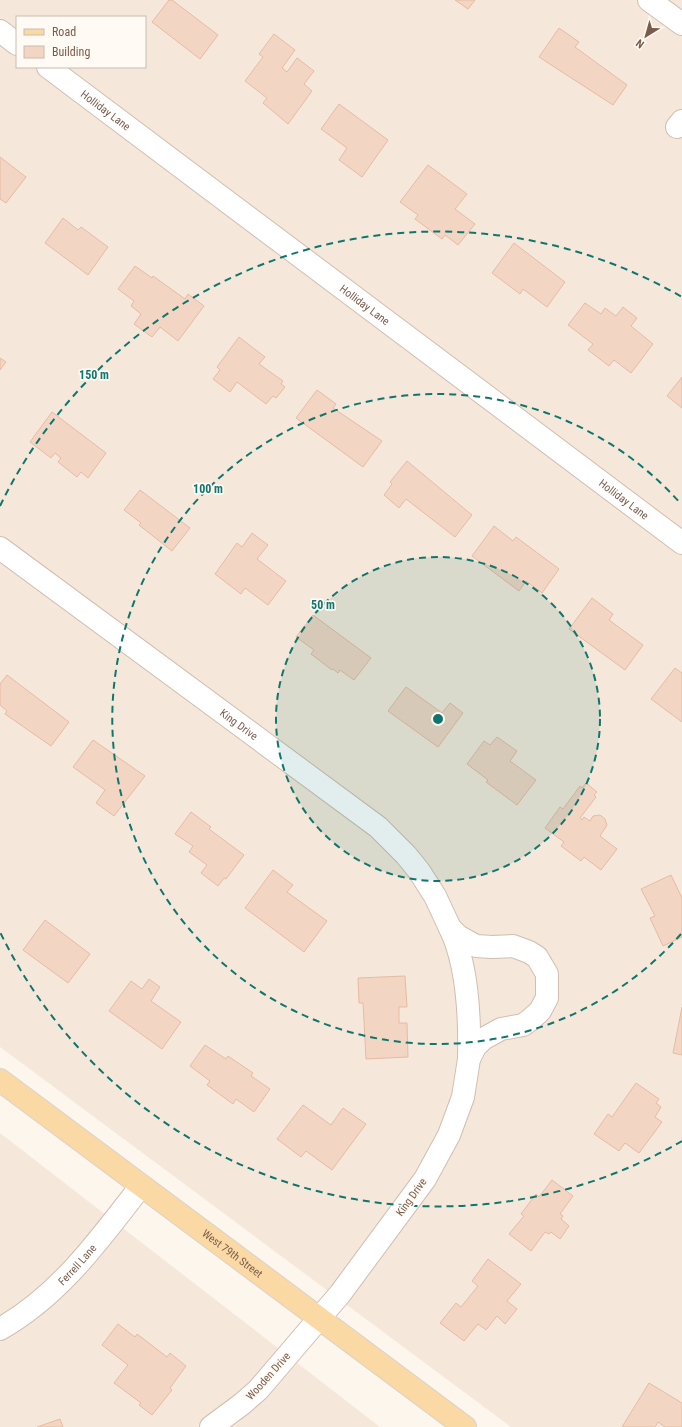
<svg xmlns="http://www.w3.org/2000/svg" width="682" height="1427" font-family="'Roboto Condensed',sans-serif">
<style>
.residential{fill:#f5e8da;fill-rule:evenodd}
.building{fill:#f3d5c3;stroke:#e6bba3}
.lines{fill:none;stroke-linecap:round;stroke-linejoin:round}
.minor-casing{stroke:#d1beb0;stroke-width:24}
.major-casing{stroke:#dad1cd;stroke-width:24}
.minor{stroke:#fff;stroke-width:22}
.major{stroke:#fbd9a5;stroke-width:22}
.ring{fill:none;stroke:#0f766e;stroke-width:2;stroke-dasharray:7 5}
.labels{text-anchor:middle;stroke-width:3.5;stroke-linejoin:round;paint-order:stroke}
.street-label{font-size:11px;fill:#7a5c4d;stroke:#fffaf3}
.centre{fill:#0f766e;stroke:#fffaf3;stroke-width:2}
.ring-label{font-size:12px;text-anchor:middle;font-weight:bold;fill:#0f766e;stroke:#fffaf3;stroke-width:3.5;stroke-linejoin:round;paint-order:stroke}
</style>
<rect width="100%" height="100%" fill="#fdf6ec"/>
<path class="residential" d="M0 0H682V1427H511L0 1047ZM17 17H145V67H17Z
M0 1133 380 1427H0Z"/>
<path class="building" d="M169 0H172L218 35 200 59 152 22Z
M455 0H475L468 9Z
M559 28 579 42 575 47 627 85 613 105 539 57Z
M274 34 295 50 282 68 287 72 297 58 314 71 304 84 312 91 288 124 263 103 267 98 245 81 263 57 259 54Z
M339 104 388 140 362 177 339 160 347 148 321 129Z
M0 157 26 177 6 203 0 199Z
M428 165 467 194 455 209 475 224 458 245 445 235 442 239 415 219 418 215 400 202Z
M63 218 78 230 81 227 108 247 88 275 45 243Z
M514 243 565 282 547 307 523 289 520 294 492 273Z
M135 266 152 278 153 276 185 299 188 294 204 306 178 341 160 327 152 337 134 324 141 314 131 306 134 301 118 289Z
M585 303 601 314 605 308 616 316 623 307 637 318 631 326 653 344 631 373 614 360 609 366 588 350 593 344 568 325Z
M239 337 265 357 259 364 283 381 281 384 285 387 276 398 273 396 266 404 237 382 230 392 213 379 220 370 217 367Z
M0 358 6 362 0 370Z
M682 377V408L667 396Z
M317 390 336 404 333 408 382 441 363 467 296 418Z
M52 412 106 453 88 478 81 472 77 477 58 462 61 458 55 453 51 458 30 442Z
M407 461 472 515 455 537 406 499 399 508 384 495 392 484 390 482Z
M140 490 190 528 172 551 139 525 141 523 124 510Z
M494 526 513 541 516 537 559 569 542 593 526 581 519 591 472 556Z
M252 533 268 545 257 559 286 581 268 605 245 588 241 594 215 574 237 543 242 547Z
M592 598 613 614 609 620 643 645 625 670 569 629Z
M313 615 371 658 354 680 340 670 338 673 333 669 332 670 311 654 314 650 296 637Z
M675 668 682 673V722L651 699Z
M7 675 69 722 51 746 5 714 7 711 0 705V684Z
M406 687 442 713 450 703 463 713 438 747 388 711Z
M497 737 517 751 510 761 536 780 517 805 486 782 488 780 467 764 484 741 490 745Z
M93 740 145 776 114 816 96 803 105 790 73 767Z
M586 783 597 792 594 795 596 797 580 818 582 820 584 817 590 821 593 816 600 815 605 819 607 825 600 836 617 849 601 870 584 857 581 861 561 846 564 842 545 828 560 807 563 809 580 786 582 788Z
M191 812 211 827 209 829 244 855 226 879 224 878 218 886 201 873 207 865 189 852 193 846 175 834Z
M273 870 293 885 287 892 327 921 304 952 245 908Z
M671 875 682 898V937L663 946 650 918 655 916 641 889Z
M45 920 90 954 68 983 23 950Z
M405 976 407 1007H399V1023H407L408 1057 366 1059 363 1003H359L358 978Z
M149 979 160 987 151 1001 181 1022 162 1049 109 1011 131 981 142 989Z
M682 1007V1055L673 1053Z
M205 1045 226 1059 228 1056 253 1073 251 1076 270 1089 254 1112 236 1099 233 1104 207 1085 210 1081 190 1066Z
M636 1083 659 1099 656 1103 661 1107 655 1117 662 1122 639 1153 625 1143 619 1151 594 1134 608 1114 612 1117Z
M303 1105 331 1125 343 1108 366 1124 332 1170 306 1151 301 1157 277 1139Z
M552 1180 573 1196 560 1214 563 1216 561 1219 569 1226 560 1239 551 1232 549 1234 545 1232 531 1251 509 1234 524 1216 521 1214 536 1194 539 1197Z
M488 1259 521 1284 507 1301 517 1309 505 1324 497 1316 486 1330 478 1324 464 1341 440 1323 456 1303 461 1307 478 1286 472 1281Z
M118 1324 135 1337 137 1334 167 1357 170 1353 186 1366 170 1388 172 1390 152 1415 139 1405 141 1403 114 1383 128 1365 102 1345Z
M649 1383 682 1403V1427H665L658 1422 655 1427H622Z
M60 1419 63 1427H37Z"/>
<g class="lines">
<g class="minor-casing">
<g id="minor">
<path d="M649 0 682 24"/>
<path d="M0 31 17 44"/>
<path id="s1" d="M48 67 682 543"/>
<path d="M677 127 682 121"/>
<path id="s2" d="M0 548 378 827 406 855 419 871 435 896 450 928 458 936 476 946 492 947 513 946 529 952 537 957 547 974V998L540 1011 530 1020 523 1025 501 1029 483 1039 475 1047 469 1059 463 1097 449 1135 425 1179 340 1294 258 1390 242 1404 211 1427"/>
<path d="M450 928C468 965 470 1017 469 1059"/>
<path id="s3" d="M0 1329C60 1295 99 1240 141 1186"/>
</g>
</g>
<g class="major-casing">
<g id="major">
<path id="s4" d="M0 1080 465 1427"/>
</g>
</g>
<use href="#minor" class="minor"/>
<use href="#major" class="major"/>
</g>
<circle cx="438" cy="719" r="162" fill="#0f766e" fill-opacity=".12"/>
<g class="ring">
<circle cx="438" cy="719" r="162"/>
<path d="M681 934A325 325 0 1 1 681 504"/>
<path d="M682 1141A487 487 0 0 1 0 932M0 506A487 487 0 0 1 682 297"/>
</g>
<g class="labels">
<g class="street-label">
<text dy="4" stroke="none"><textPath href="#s1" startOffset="72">Holliday Lane</textPath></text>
<text dy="4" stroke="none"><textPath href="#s1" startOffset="396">Holliday Lane</textPath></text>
<text dy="4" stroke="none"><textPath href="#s1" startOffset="720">Holliday Lane</textPath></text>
<text dy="4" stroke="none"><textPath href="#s2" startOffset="297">King Drive</textPath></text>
<text transform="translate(411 1197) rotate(-54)" y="4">King Drive</text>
<text dy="4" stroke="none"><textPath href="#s4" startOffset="290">West 79th Street</textPath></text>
<text dy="4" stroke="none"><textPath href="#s3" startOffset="101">Ferrell Lane</textPath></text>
<text transform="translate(268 1376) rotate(-48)" y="4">Wooden Drive</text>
</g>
</g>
<circle cx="438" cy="719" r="6" class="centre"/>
<g class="ring-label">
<text x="94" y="379">150 m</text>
<text x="208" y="493">100 m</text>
<text x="323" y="609">50 m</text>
</g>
<rect x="16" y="16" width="130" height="52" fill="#fffaf3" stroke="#cabbb1"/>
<rect x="24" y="29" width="20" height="6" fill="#fbd9a5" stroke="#cabbb1"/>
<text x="52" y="36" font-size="12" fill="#7a5c4d">Road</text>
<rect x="24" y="46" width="20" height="12" fill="#f3d5c3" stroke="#cabbb1"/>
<text x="52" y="56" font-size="12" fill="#7a5c4d">Building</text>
<g transform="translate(646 36) rotate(217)" stroke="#fffaf3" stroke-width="3" paint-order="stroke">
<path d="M0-3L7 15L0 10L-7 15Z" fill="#7a5c4d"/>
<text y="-6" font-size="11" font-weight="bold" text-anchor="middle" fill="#7a5c4d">N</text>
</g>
</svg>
